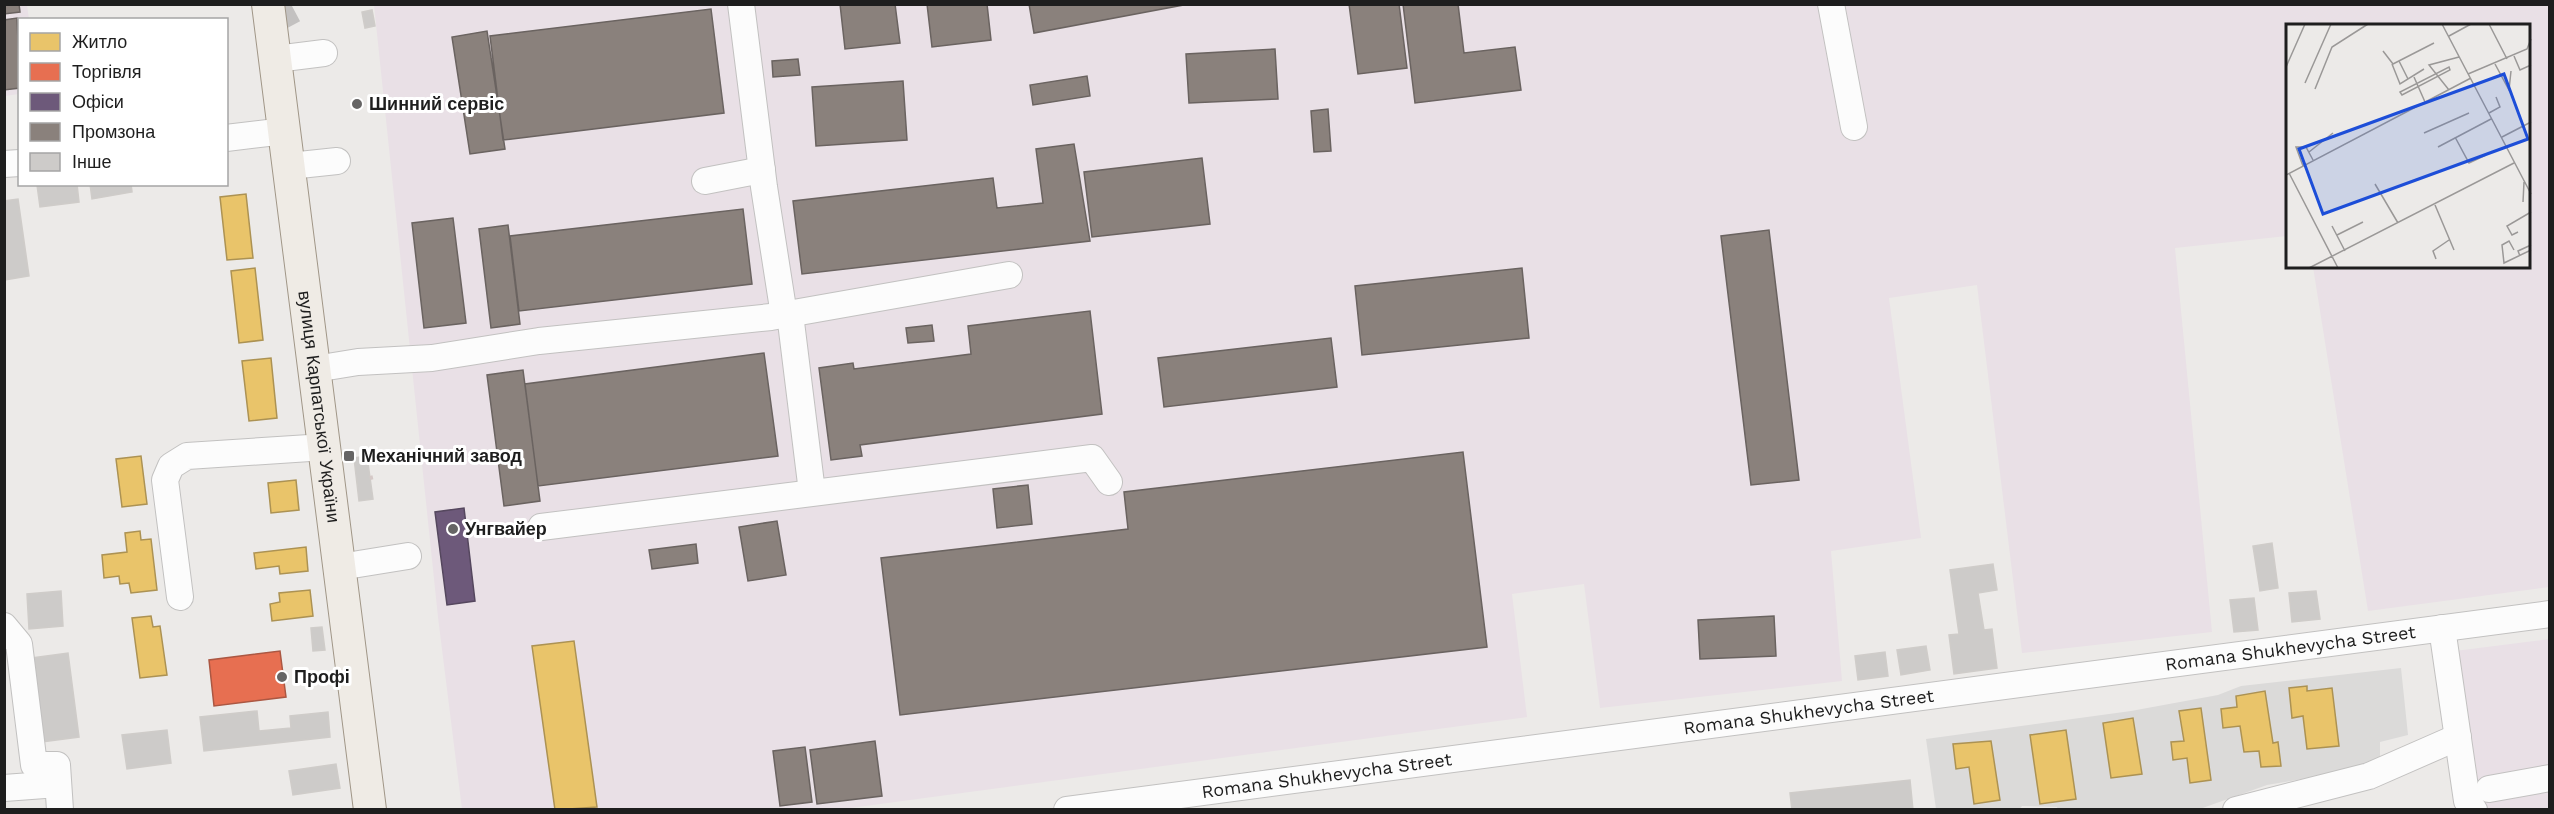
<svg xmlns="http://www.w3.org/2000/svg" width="2554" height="814" font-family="'Work Sans',sans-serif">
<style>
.residential{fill:#dbdad9}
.industrial{fill:#e9e0e6}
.homes{fill:#e9c46a;stroke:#ac9253;stroke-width:1.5}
.shops{fill:#e76f51;stroke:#ab5742;stroke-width:1.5}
.offices{fill:#6d597a;stroke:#55475e;stroke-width:1.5}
.industry{fill:#8a817c;stroke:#6a6360;stroke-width:1.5}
.building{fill:#cdcbc9;stroke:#cfccc9;stroke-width:1.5}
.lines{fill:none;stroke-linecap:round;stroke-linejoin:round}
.minor-tunnel{stroke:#c3c1c0;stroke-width:26;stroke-dasharray:26 13;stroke-linecap:butt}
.minor-casing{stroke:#c2c1c0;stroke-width:28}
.major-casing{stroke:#a09687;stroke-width:34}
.path{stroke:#d5c9c7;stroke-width:4;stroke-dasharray:3 3;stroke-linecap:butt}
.minor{stroke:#fcfcfc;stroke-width:26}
.major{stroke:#efebe5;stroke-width:32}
.poi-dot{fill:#666565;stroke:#fff;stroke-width:2}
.labels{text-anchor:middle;stroke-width:6;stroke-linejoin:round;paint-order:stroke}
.poi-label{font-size:18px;font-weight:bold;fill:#1e1e1e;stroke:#fff;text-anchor:start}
.street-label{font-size:18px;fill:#1e1e1e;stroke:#fff}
.inset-road{fill:none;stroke:#9a9897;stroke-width:1.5}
.view{fill:#1d4ed8;fill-opacity:0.15;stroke:#1d4ed8;stroke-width:3}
.inset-edge{fill:none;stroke:#1e1e1e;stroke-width:3}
</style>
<rect width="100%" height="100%" fill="#eceae8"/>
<path class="residential" d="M2401 668 2408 735 2380 742V761L2338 773 2267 785 2197 810H2058L2057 807 2022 806 2019 810 1936 809 1926 739 2131 711 2218 695 2241 686Z"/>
<path class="industrial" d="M4 5H27L29 19 20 20 19 94 5 96Z
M374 5H2549V587L2368 611 2313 267H2528V26H2287V236L2175 248 2212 632 2022 653 1977 285 1889 298 1921 538 1831 551 1842 681 1600 708 1584 584 1512 594 1527 717 843 809H462L438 617Z
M2549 639V809H2481L2455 651Z"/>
<path class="homes" d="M246 194 253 258 227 260 220 197Z
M255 268 263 340 239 343 231 271Z
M271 358 277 418 249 421 242 361Z
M141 456 147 504 122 507 116 459Z
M296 480 299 510 271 513 268 483Z
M140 531 141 540 151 539 157 590 131 593 129 583 120 584 119 576 104 578 102 555 127 552 125 533Z
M306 547 308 571 280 574 279 566 256 569 254 553Z
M310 590 313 616 272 621 270 604 280 602 279 593Z
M151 616 153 627 160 626 167 675 140 678 132 618Z
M574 641 597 807 555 810 532 646Z
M2307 686V691L2332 688 2339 746 2307 749 2303 716 2292 718 2289 688Z
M2265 691 2273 743 2278 742 2281 766 2261 767 2259 751 2244 752 2240 726 2223 728 2221 709 2237 707 2236 696Z
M2201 708 2211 780 2190 783 2187 758 2173 760 2171 742 2184 741 2179 711Z
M2133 718 2142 774 2111 778 2103 723Z
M2066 730 2076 799 2040 804 2030 735Z
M1991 741 2000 800 1974 804 1969 767 1956 769 1953 744Z"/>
<path class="shops" d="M280 651 286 697 214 706 209 660Z"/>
<path class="offices" d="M464 508 475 601 447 605 435 512Z"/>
<path class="industry" d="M4 4H19L20 12 4 14Z
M840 4H895L900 43 845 49Z
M927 4H987L991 40 932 47Z
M1029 4H1189L1034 33Z
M1349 4H1399L1407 68 1358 74Z
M1403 4H1458L1464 53 1515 47 1521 90 1415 103Z
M711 9 724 113 503 140 490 36Z
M17 18 20 88 4 90V20Z
M487 31 505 149 470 154 452 37Z
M1275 49 1278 99 1189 103 1186 54Z
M798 59 800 75 773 77 772 61Z
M1087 76 1090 96 1033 105 1030 85Z
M903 81 907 140 816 146 812 87Z
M1328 109 1331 151 1314 152 1311 111Z
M1074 144 1090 241 802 274 793 201 993 178 997 208 1043 203 1036 149Z
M1202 158 1210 224 1092 237 1084 172Z
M743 209 752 284 519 311 510 236Z
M453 218 466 323 424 328 412 223Z
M508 225 520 324 491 328 479 229Z
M1769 230 1799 480 1751 485 1721 236Z
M1522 268 1529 338 1362 355 1355 286Z
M1090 311 1102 414 860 445 862 456 831 460 819 368 853 363 854 369 971 354 968 326Z
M932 325 934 341 908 343 906 328Z
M1331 338 1337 387 1164 407 1158 358Z
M764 353 778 456 538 486 525 384Z
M523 370 540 501 504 506 487 375Z
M1463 452 1487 647 900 715 881 558 1128 529 1124 492Z
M1028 485 1032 524 997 528 993 489Z
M777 521 786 575 748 581 739 527Z
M696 544 698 563 652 569 649 550Z
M1774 616 1776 656 1700 659 1698 620Z
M875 741 882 796 817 804 810 750Z
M805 747 812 802 780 806 773 751Z"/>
<path class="building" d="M372 10 375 26 365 28 362 12Z
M77 184 79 202 40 207 37 185Z
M90 184H131L132 192 92 199Z
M18 199 29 276 4 280V201Z
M367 456 373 499 359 501 354 458Z
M2272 543 2278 588 2260 591 2253 546Z
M1993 564 1997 590 1978 593 1984 630 1992 629 1997 668 1954 674 1949 635 1959 634 1950 570Z
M61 591 63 626 29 629 27 594Z
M2316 591 2320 619 2292 622 2289 593Z
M2254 598 2258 630 2234 632 2230 600Z
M322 627 325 650 313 651 311 628Z
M1926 646 1930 670 1901 675 1897 650Z
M1885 652 1888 676 1858 680 1855 656Z
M68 653 79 737 42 742 32 658Z
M257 711 259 731 291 728 290 716 328 712 330 737 204 751 200 717Z
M167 730 171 763 127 769 122 735Z
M336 764 340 788 293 795 289 771Z
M1910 780 1913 810H1792L1790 793Z"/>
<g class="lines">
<path class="minor-tunnel" d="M271 22 305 4"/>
<g class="minor-casing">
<g id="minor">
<path d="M741 4 764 187 784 315"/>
<path d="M1831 4 1854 127"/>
<path d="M276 59 324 53"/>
<path d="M226 138 285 131"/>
<path d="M4 164 20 163"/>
<path d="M290 166 337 161"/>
<path d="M705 181 762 170"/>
<path d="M790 314 812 492"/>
<path d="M315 369 358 362 432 358 539 341 771 317 1009 275"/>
<path d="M541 527 1092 458 1109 482"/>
<path d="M340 567 408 556"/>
<path d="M180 597 165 480 171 466 187 456 325 447"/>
<path d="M4 626 19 644 34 765H57L60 810"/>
<path d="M2442 628 2467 801 2474 810"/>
<path d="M4 788 58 784"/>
<path d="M2489 789 2550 778"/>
<path id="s1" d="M1067 810 2550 614"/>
<path d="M2236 810 2369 776 2458 737"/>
</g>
</g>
<g class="major-casing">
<g id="major">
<path id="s2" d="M268 4 370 810"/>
</g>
</g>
<path class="path" d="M370 478 374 477"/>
<use href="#minor" class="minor"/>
<use href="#major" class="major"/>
</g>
<g class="poi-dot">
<circle cx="357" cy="104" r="6"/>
<rect x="343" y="450" width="12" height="12" rx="3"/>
<circle cx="453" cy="529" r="6"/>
<circle cx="282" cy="677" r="6"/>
</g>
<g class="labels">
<g class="poi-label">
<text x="369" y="110">Шинний сервіс</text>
<text x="361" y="462">Механічний завод</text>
<text x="465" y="535">Унгвайер</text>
<text x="294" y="683">Профі</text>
</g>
<g class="street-label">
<text dy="6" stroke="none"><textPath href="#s2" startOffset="406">вулиця Карпатської України</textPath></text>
<text dy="6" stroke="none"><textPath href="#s1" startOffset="1234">Romana Shukhevycha Street</textPath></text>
<text dy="6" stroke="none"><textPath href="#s1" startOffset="748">Romana Shukhevycha Street</textPath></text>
<text dy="6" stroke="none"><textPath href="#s1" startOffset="262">Romana Shukhevycha Street</textPath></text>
</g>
</g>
<g transform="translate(2286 24)">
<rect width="244" height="244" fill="#eceae8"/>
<path class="inset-road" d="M156 0 245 170M203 0 221 35M163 12 185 0M97 27 107 40 148 19M228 32 234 46 245 41M113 37 122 55M106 40 114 60 138 45M209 40 223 66 225 47M0 43 19 0M163 43 164 46 116 71 114 68ZM182 50 241 25 245 15M128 53 139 78M19 59 45 0M29 65 46 23 82 0M163 66 143 41 173 33M203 89 214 83 210 73M138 109 183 89M169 113 183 139 200 131M216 113 245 98M152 123 205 95M23 128 47 109M17 142 10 123H20L27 136M3 149 52 244M0 151 185 54M89 160 112 199M237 178 238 158M149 181 168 226M46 202 59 227M232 208 226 211 221 202 245 188M51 211 77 198M228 226 223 217 216 221 218 239 245 226M234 232 232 227 245 221M150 235 147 227 163 216M23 244 228 139"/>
<path class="view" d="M218 50 242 115 37 190 13 125Z"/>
<rect width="244" height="244" class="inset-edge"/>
</g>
<rect width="2554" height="814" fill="none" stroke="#1e1e1e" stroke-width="12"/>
<rect x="18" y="18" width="210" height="168" fill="#ffffff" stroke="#a5a5a5" stroke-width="1.5"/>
<rect x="30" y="33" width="30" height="18" fill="#e9c46a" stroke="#a5a5a5" stroke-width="1.5"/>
<text x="72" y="48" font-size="18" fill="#1e1e1e">Житло</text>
<rect x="30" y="63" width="30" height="18" fill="#e76f51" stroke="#a5a5a5" stroke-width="1.5"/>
<text x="72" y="78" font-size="18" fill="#1e1e1e">Торгівля</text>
<rect x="30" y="93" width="30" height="18" fill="#6d597a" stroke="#a5a5a5" stroke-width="1.5"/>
<text x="72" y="108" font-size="18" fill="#1e1e1e">Офіси</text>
<rect x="30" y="123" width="30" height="18" fill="#8a817c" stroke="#a5a5a5" stroke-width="1.5"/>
<text x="72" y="138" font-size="18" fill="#1e1e1e">Промзона</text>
<rect x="30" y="153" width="30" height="18" fill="#cdcbc9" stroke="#a5a5a5" stroke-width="1.5"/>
<text x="72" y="168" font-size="18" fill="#1e1e1e">Інше</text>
</svg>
